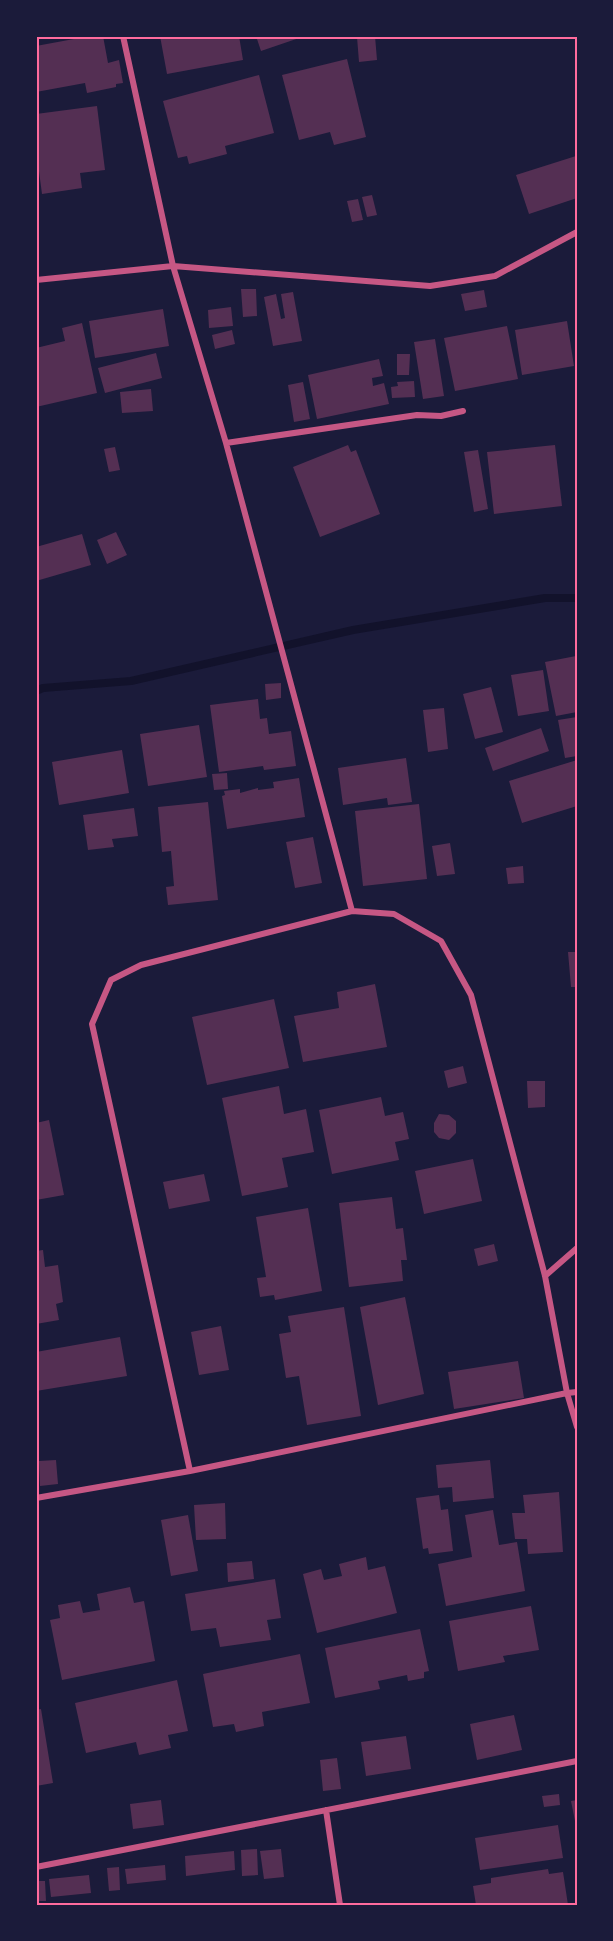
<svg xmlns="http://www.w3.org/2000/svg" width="613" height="1941" font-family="'Noto Sans',sans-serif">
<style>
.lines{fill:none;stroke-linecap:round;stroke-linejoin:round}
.stream{stroke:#12122b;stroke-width:8}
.building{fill:#542f53}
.minor{stroke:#c65784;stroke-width:6}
.neatline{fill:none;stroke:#ff6b9d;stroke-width:2}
</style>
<rect width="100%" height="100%" fill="#1b1b3a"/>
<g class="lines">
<path class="stream" d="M36 691 43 688 131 681 353 630 545 598H577"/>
</g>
<path class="building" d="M90 36H103L108 63 119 60 123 83 116 84V87L87 93 85 83 36 92V46Z
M160 36H239L243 60 167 74Z
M256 36H305L261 51Z
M375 36 377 60 359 62 357 37Z
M347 59 366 137 334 145 330 132 299 140 282 75Z
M259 75 274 133 225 146 227 154 189 164 187 156 178 158 163 101Z
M97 106 105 170 80 173 82 188 42 194 36 149V114Z
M576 156 577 198 529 214 516 175Z
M372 195 377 215 367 217 362 197Z
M358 199 363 220 352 222 347 201Z
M241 289H256L257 316 243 317Z
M484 290 487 307 465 311 461 294Z
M293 292 302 341 273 346 264 297 276 294 281 319 285 318 281 294Z
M231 307 233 326 209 328 208 310Z
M163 309 169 346 95 358 89 321Z
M567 321 574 366 522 375 515 330Z
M82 323 97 393 36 407V348L65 341 62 328Z
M507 326 518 379 455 391 444 338Z
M232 330 235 344 215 349 212 335Z
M435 339 444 396 423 399 414 342Z
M156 353 162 378 105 393 98 368Z
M397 354H410L409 375H397Z
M379 359 383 376 372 378 373 386 384 383 389 404 317 419 308 375Z
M414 381 415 397 392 398 391 387 398 386 397 382Z
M303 382 310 419 294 422 288 385Z
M151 389 153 411 122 413 120 392Z
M348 445 351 452 356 450 380 514 320 537 293 467Z
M555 445 562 506 494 514 487 452Z
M115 447 120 470 109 472 104 449Z
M478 450 488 509 474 512 464 452Z
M116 532 127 555 107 564 97 540Z
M82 534 91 565 36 581V547Z
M576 656 577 712 556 716 545 662Z
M543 670 549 711 518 716 511 675Z
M281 683V698L266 700 265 684Z
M491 687 503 732 475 739 463 694Z
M258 699 260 719 267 718 269 734 291 731 296 766 264 770 263 766 219 772 210 705Z
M444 708 448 749 428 752 423 710Z
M577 717V756L565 758 558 720Z
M199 725 207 777 148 786 140 734Z
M541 728 549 751 493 771 485 748Z
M122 750 129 793 59 805 52 762Z
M406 758 412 802 388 805 387 798 343 805 338 768Z
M577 760V806L522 823 509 781Z
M227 773 228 789 214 790 212 774Z
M299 778 305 817 227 829 222 796 225 795 224 791 240 789V793L258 788V790L274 788 273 782Z
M208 802 218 900 168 905 166 887 174 886 171 851 162 852 158 807Z
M419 804 427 879 363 886 355 811Z
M134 808 138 836 112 839 114 847 88 850 83 815Z
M313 837 322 883 295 888 286 842Z
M450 843 455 874 437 876 432 846Z
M523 866 524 883 508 884 506 868Z
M568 952H577V987H571Z
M375 984 387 1047 303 1062 294 1016 339 1008 337 992Z
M274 999 289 1068 207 1085 192 1017Z
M463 1066 467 1083 448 1088 444 1071Z
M527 1081H545V1107L528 1108Z
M279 1086 284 1114 306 1109 314 1152 282 1158 288 1187 242 1196 222 1098Z
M381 1097 385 1116 403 1112 409 1139 395 1142 399 1160 332 1174 319 1110Z
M439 1114 449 1115 456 1121V1133L449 1140 439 1138 434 1132V1123Z
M49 1120 64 1195 36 1200V1123Z
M473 1159 482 1201 424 1214 415 1171Z
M204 1174 210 1201 169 1209 163 1182Z
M392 1197 396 1229 403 1228 407 1260H401L403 1281 349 1287 339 1203Z
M308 1208 322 1291 275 1300 274 1295 260 1297 257 1278 266 1277 256 1217Z
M494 1244 498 1261 478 1266 474 1249Z
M43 1250 45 1267 58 1265 63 1302 56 1304 59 1320 36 1324V1251Z
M405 1297 424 1394 378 1405 360 1307Z
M344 1307 361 1416 307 1425 299 1376 286 1378 279 1334 291 1332 288 1316Z
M221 1326 229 1370 199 1375 191 1332Z
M120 1337 127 1376 36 1391V1352Z
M518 1361 524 1398 454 1409 448 1372Z
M56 1460 58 1484 40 1486 39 1461Z
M490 1460 494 1498 453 1502 452 1487 438 1488 436 1465Z
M559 1492 563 1552 528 1554 527 1539H515L512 1513H525L523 1495Z
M439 1495 441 1510 448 1509 453 1551 429 1554 428 1548 423 1549 416 1498Z
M225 1503 226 1539 196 1540 194 1505Z
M493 1510 499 1545 517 1542 525 1591 446 1606 438 1564 472 1557 465 1515Z
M188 1515 198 1571 171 1576 161 1520Z
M366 1557 368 1570 385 1566 397 1613 317 1633 303 1574 321 1569 324 1580 342 1576 339 1564Z
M252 1561 254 1579 228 1582 227 1563Z
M275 1579 281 1618 267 1620 271 1640 220 1647 216 1628 191 1631 185 1594Z
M130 1587 134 1603 144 1601 155 1661 62 1680 50 1620 60 1618 58 1605 80 1601 83 1613 100 1610 97 1594Z
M531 1606 539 1650 503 1656 505 1662 458 1671 449 1621Z
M420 1629 429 1671 424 1672V1678L408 1681 407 1675 378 1681 380 1689 335 1698 325 1648Z
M300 1654 310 1703 262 1712 264 1726 236 1732 234 1724 213 1727 203 1674Z
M177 1680 188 1731 168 1735 171 1748 139 1755 136 1742 86 1753 75 1703Z
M41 1709 53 1783 36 1786V1710Z
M514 1715 522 1750 477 1760 470 1724Z
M406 1736 411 1769 366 1776 361 1742Z
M337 1758 341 1789 323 1791 320 1760Z
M559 1794 560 1805 544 1807 542 1796Z
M161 1800 164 1825 133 1829 130 1804Z
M577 1800V1826H576L571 1801Z
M558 1825 563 1858 480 1870 475 1838Z
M257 1849 258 1875 242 1876 241 1850Z
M281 1849 284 1877 264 1879 260 1851Z
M234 1851 235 1870 186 1876 185 1856Z
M165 1865 166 1880 127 1884 125 1869Z
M119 1867 120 1890 109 1891 107 1868Z
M548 1869 549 1874 563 1872 568 1905H476L473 1886 491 1883V1878Z
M89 1875 91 1893 51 1897 49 1879Z
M36 1881H45L46 1901H36Z"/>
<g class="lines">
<path class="minor" d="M123 36 173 266 226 443 352 911
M36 280 173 266 430 286 495 276 577 232
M226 443 417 415 441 416 463 411
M545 1276 577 1248
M190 1471 92 1024 111 980 141 965 352 911 394 914 441 941 471 995 545 1276 567 1393 577 1427
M36 1498 190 1471 567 1393 577 1392
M326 1810 340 1905
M36 1867 577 1761"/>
</g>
<rect width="613" height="1941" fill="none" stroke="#1b1b3a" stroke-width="75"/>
<rect x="38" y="38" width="538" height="1866" class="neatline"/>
</svg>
